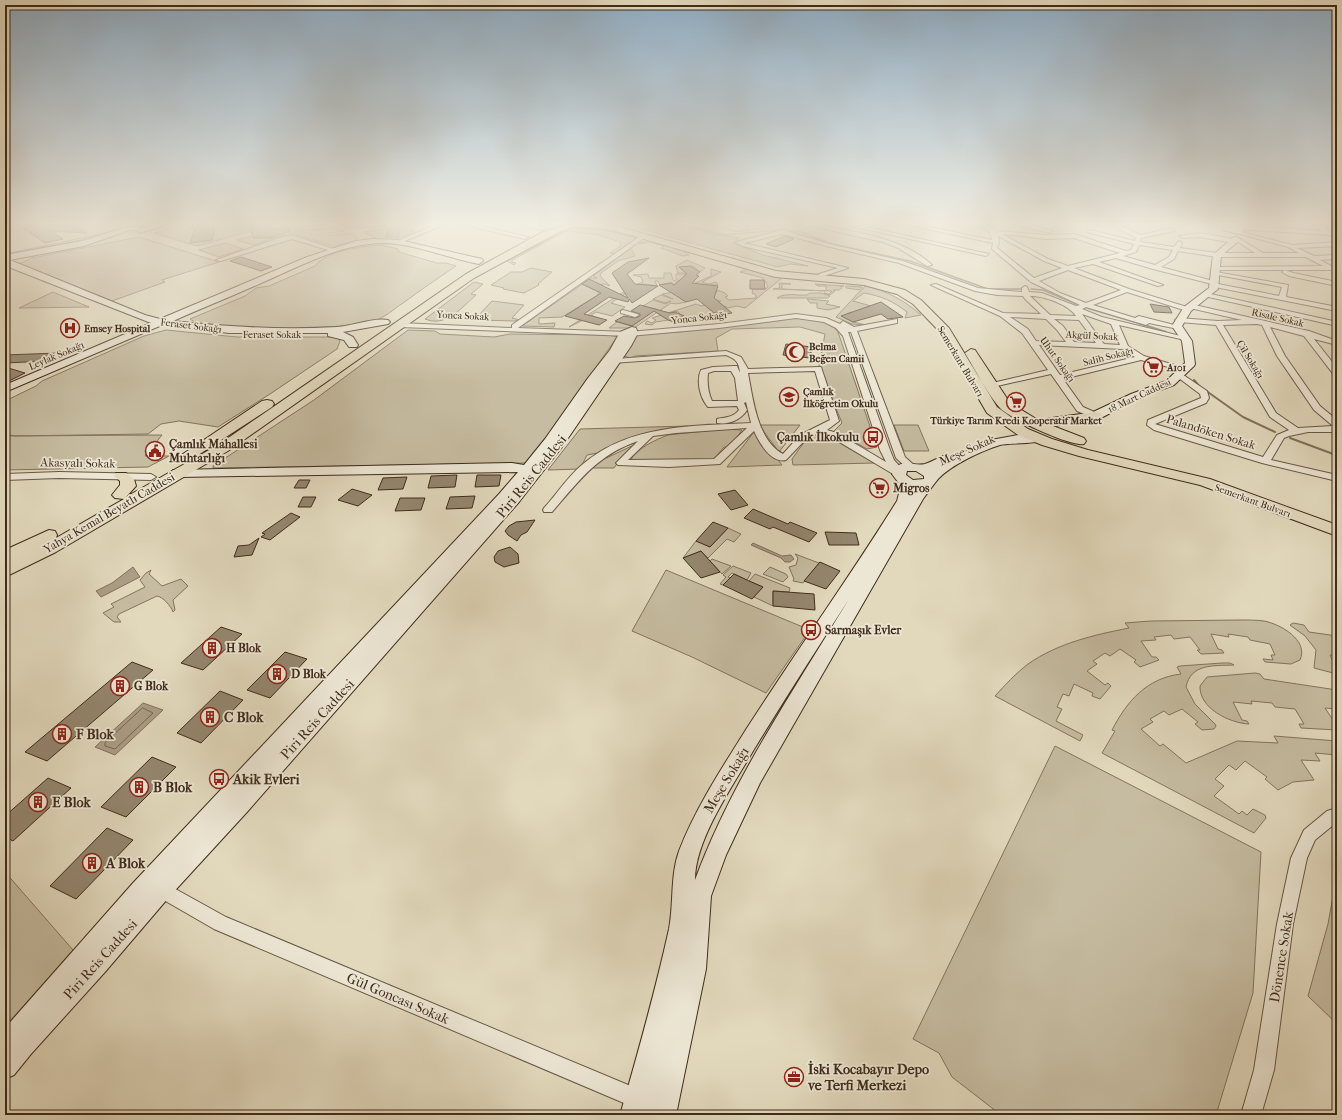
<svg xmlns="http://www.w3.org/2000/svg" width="1342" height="1120" font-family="'IM FELL French Canon',serif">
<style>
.green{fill:#c6bca1;stroke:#83745e}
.water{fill:#ab9e86;stroke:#80705b}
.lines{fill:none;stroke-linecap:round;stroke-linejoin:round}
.shore{stroke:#766550;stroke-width:1}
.stream-far2{stroke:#80705b;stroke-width:1.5}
.stream-far1{stroke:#80705b;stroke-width:2}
.stream{stroke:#80705b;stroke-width:3}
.building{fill:#94866f;stroke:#402c1b}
.street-casing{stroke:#685744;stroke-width:2}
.secondary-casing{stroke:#402c1b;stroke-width:2}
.primary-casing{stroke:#402c1b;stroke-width:2}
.street{fill:#ece6d4;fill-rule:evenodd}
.secondary{fill:#ece6d4;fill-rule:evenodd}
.primary{fill:#e2d9bd;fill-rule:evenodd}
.labels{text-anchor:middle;stroke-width:3.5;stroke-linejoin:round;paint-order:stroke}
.far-street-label{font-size:10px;fill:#402c1b;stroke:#ece6d4}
.far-poi-label{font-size:10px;font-weight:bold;fill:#402c1b;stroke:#ece6d4;text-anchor:start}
.street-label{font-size:12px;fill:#402c1b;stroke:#ece6d4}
.poi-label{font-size:12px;font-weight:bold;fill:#402c1b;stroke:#ece6d4;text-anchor:start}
.near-street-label{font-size:14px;fill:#402c1b;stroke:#ece6d4}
.near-poi-label{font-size:14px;font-weight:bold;fill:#402c1b;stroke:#ece6d4;text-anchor:start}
</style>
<rect width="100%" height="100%" fill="#e2d9bd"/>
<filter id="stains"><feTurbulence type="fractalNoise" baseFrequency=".005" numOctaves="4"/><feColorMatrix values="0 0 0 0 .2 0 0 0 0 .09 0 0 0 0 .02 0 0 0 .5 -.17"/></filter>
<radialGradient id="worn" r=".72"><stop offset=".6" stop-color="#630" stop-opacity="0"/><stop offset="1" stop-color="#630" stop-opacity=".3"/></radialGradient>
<path class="green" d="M122 223H132L129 228 117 233 5 255V254L115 231 120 228Z
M190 223H280L197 246 154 233Z
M302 223 326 226H305L302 230 328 229 331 227 345 231 329 233V236L351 233 358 238 354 241 334 246 297 235 273 238 254 245 236 240 272 231 270 230Z
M343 223H380L415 231C395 240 384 245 364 232L388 229 387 226 350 229 336 224Z
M619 223H674L713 234 739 238 733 243 763 255 808 266 790 264 778 267Z
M575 226 596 228 636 238 614 254 610 253 621 246 620 242 599 235 567 231 512 260V262L516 263 514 265 507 261Z
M139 237 219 262 162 280 165 282 112 301 19 264 32 258Z
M647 240 686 251 685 253 689 255 683 256 661 248 664 246 650 242 639 244Z
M226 243 243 249 219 257 199 250Z
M381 245 398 249 399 252 437 263H446L456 266C438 278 421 290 403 303 394 309 385 317 375 321 351 329 205 334 190 319L245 296 256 288 269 286 315 266C326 251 363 246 381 245Z
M631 248 635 256 618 261 601 273 600 276 610 286 604 284 586 286 599 292 598 295 562 317 539 318V324L555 323 554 327 522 326 591 278H597L593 276Z
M687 260 705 268 700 272 693 266 683 267 681 269 686 273H678L676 266Z
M531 268 552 272 538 284 539 285 524 293 503 289 504 288 491 285 511 272H522Z
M711 269 721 272 702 282 709 284 716 282 718 285H700L715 293H716L717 290 725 293 728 296 725 297 729 300 756 298V295L752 293 753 289H766L768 286 763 278 740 272 748 269 782 278 745 308 737 306 728 308 723 305 708 308 714 313 687 321 677 311 661 315 668 320 656 322 652 325 645 324 647 321 652 323 656 320 652 318 696 304 701 306 721 301 695 294 680 298 686 302 676 304 671 303 634 328H609L617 322 632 326 633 318 640 313 656 309 643 306 653 300 666 304 671 301 665 303 653 299 661 295 673 299 662 294 675 292 711 276Z
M664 273H671L673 280 683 283 676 279V274H686L681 279 695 281 680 287 671 283 660 285 658 281H655L657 286 643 284 633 286 643 282 641 277 633 275 648 274 649 278H664Z
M474 282 483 284 471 294 476 295C462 307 446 328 425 319Z
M779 283 791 284H782V289L826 291V286H818L815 284 844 286H840L842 288 839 290H833L835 291 830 295 824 293 829 294 832 291 773 289 780 288Z
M846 286 862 287V290L865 286C887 291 904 300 921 315L905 318 907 312C893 301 881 296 864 293L853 301 871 306 855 314 851 312 847 314 853 322 866 325 852 324 836 317 861 290 846 288Z
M625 291 639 298 624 294 611 303 625 307 612 316 596 312 591 315 598 318 591 316 569 327Z
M53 292 89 307 19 308Z
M810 293H821L830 296 827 298H777C786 292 797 296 807 295Z
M807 299 829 301 826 304 840 307 828 310 817 308V303H810Z
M492 301 524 305 512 318 520 320 514 321 478 320 476 318Z
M795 318C809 318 830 320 838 332L877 447 867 449 834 431 842 423 819 366 825 334 800 327 732 329 716 338 718 351 635 356 631 358 624 356 636 336 642 334 680 332Z
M166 330 237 337H330L337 338 340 341 337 349 270 394 218 427 179 421 161 424 148 434 15 436 5 434V401L36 386 42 381 144 336Z
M408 330 435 331 440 334 494 337 510 334 610 335 617 337 534 457 526 463 213 468V466L314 400Z
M759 425H800L779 452Z
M894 425H918L929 451H904Z
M688 426 692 428 642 434 603 452 587 455 580 469 548 470 580 429Z
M724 429 742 430 730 447H724L713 460 630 461C637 448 655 440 668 435Z
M754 432H756L782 465 727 467Z
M821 434 826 435 874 463 793 465 792 459 808 437Z
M162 435 145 456H169L148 467 5 470V436Z
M638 443 621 458 614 468H592L598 462Z
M728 528 741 534 734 542 727 539 708 558 701 551 683 558 696 541 710 547Z
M795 554 819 563 803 583 793 581 794 579 789 567 796 565 798 558Z
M712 559 731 566 722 574 710 561Z
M733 566 751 573 747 580 732 573 728 577 730 578 723 585 720 584 726 577 723 575Z
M770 567 786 574 788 577 783 582 763 574Z
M151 570 149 574 162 586 181 579 188 586 173 600 175 610 173 612C171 606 163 597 157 596L119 614 117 617 121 622H114L103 613 114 607 111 604 145 587 140 580 146 573Z
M666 570 810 630 766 693 692 657 632 631Z
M755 574 790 588 789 592 773 591V606L754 597 763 587 749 581Z
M1241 620C1249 620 1256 620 1264 621 1280 624 1309 640 1300 660L1291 664 1265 662 1263 659 1273 660 1271 655H1275L1270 644 1250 640 1248 637 1228 634 1229 637 1211 634 1218 649 1222 650 1224 653 1201 654 1197 650H1200L1190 637 1174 639 1171 635 1154 637 1156 640 1141 641 1152 657H1156L1159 660 1140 667 1134 662 1136 660 1120 649 1110 656 1105 653 1093 661 1097 664 1087 671 1105 685 1108 683 1111 686 1100 699 1092 696 1093 693 1074 684 1069 696 1063 694 1057 707 1062 709 1056 721 1083 735 1080 741 995 696C1005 685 1016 673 1028 664 1058 643 1094 635 1129 628L1125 623 1151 621Z
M1293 623 1304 625 1309 632 1337 636V656L1330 655 1337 670V674L1314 668 1316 650 1305 636 1290 625Z
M1222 663H1230L1234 665C1214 666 1191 663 1186 687L1195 704 1215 724 1216 726 1214 729 1202 730 1195 724 1198 722 1182 709 1169 715 1164 711 1150 719 1153 722 1141 729 1160 746 1163 744 1186 763 1237 741 1278 743 1274 736 1337 741V755L1315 753 1320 761 1301 760 1314 780 1293 782 1278 790 1265 779 1267 777 1245 761 1236 770 1229 765 1215 779 1224 786 1214 796 1239 814 1242 811 1247 815 1253 809 1265 815 1266 818 1254 833 1102 753 1115 731 1112 730C1127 701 1147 678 1181 674L1177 667 1180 666Z
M1255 673 1260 674 1264 679 1337 690V709L1325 708 1337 726V730L1301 728 1299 724H1304L1295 709 1275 707 1272 703 1251 701 1252 704 1233 702 1242 720 1247 721 1249 724C1229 723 1199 708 1200 686L1207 677Z
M1055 746 1261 852 1253 993 1216 1115H1001L952 1077 939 1053 913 1039Z
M5 872 73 950 9 1022 5 1019Z
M1337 874V1024L1308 996 1328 924Z"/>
<path class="water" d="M753 543 782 556 791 555 794 559 790 562H785L781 558 751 545Z
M133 567 140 577 101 597 96 591 112 583Z
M143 703 163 710 115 755 95 747Z"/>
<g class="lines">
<path class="shore" d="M143 708 153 713 115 749 105 746V743Z"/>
<path class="stream-far2" d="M677 223 725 235 777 230
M784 230 802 232 828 243 910 261 988 289H1021
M1031 289 1043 290 1079 305
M1087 308 1141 324"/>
<path class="stream-far1" d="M1138 323 1166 332
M1194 380 1200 387
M1205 390 1243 417 1275 432
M1290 438 1336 455"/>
<path class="stream" d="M1333 454 1337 455"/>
</g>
<path class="building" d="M15 223H37L43 226 58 223H70L87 233 51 231 63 239 45 243Z
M181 223H205L215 228 212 240 190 243 195 230Z
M247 223H267L273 229 290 228V231L270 238H254Z
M393 223H398L399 237H385Z
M784 236 794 239 776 247 766 244Z
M241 257 272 267 261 271 230 261Z
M649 258 627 274 635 284 658 286 632 303 629 299 628 302 609 297 584 314 607 320 599 325 565 316 601 293 582 284 589 279 628 298 612 273 628 262Z
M690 266 700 272 696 275 699 276 692 283 718 286 714 298 732 313 720 315 717 312 714 313 697 299 686 302 659 285 671 283 674 285 687 274 679 267Z
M750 280H764L765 289H750Z
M881 302 903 317 888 319 881 314 853 322 841 316Z
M1150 304 1169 307 1172 313 1154 312Z
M640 305 670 313 675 312 684 316 682 317 685 319 674 322 668 320 654 311 632 326 615 321 624 316 635 318 640 316V314L631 311Z
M786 344 812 347 810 358 783 355Z
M58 353 48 361 5 363V355Z
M5 367 25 373 5 383Z
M457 475 455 487 428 488 431 476Z
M477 475H501L499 486 475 487Z
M407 477 403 489 378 490 383 478Z
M299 480H310L306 488H294Z
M352 489 372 495 358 506 338 500Z
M735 490 748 505 731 510 718 494Z
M475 496 472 508 446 509 450 497Z
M303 497H316L311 507H298Z
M400 498H425L421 510 395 511Z
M753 509 788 524 790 522 817 533 809 542 773 527 770 529 744 518Z
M291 513 300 517 270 540 261 537 265 534 262 533Z
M535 520 527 532 521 535 517 541 508 535 505 531 509 526 516 522Z
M713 522 728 528 710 547 696 541Z
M825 532 856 533 859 545H829Z
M259 538 252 555 234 557 238 546 249 545Z
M510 547 518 554 519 563 504 567 495 562 494 557 498 551Z
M701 551 710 561 720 572 701 578 683 558Z
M820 562 840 571 826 589 804 581Z
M734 574 749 581 763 587 752 599 723 585Z
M773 591 814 594 815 610 773 606Z
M221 627 242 634 203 670 181 663Z
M285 652 307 659 270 698 247 690Z
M132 662 153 670 47 761 25 752Z
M220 691 243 700 201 743 177 733Z
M152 757 176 767 126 817 101 807Z
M48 778 71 788 13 841 5 837V816Z
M107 828 133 840 76 899 50 886Z"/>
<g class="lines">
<g class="street-casing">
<path id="street" d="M440 223H448L400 243 395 242Z
M456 223H466L528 237 525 239Z
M517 223H527L546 228 543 230Z
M710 223C719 223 727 226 735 227 751 229 775 222 793 223L736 231Z
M797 223H807C847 231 902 236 932 265L927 266 898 248 883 242Z
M838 223H848L989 254 986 256Z
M899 223H910L992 240C989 222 977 230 965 223L991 226 996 231 1046 235 1074 234 1126 251 1131 250 1134 244 1087 232 1090 230 1135 241 1136 238 1109 223H1116L1140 235 1173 228 1175 231 1141 238 1140 242 1174 247 1179 241 1182 243 1180 248 1217 253H1255L1237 241 1234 243 1199 237 1182 238 1179 236 1199 233 1234 239 1237 237 1263 253H1299L1288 247 1237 233V231L1292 245 1337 242V246L1297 248 1314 256 1337 255V259L1320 260 1333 267 1334 268 1331 270H1216L1213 268 1214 267 1323 266 1306 257H1217L1178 251 1174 259 1161 267 1217 282 1218 284 1279 296 1282 287 1213 274 1216 272 1288 285 1286 297 1337 307V311L1215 287 1212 284 1153 269 1116 258 1099 262 1163 285 1158 286 1093 264 1074 268 1129 289 1187 307 1190 304 1309 331 1337 341V345L1314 339 1337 368V375H1334L1304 336 1270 327 1285 356 1320 406 1337 420V432H1308L1289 436 1284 438 1271 460 1337 475V481L1262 463 1154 430 1147 425 1148 420 1201 398 1200 394 1176 376V372H1179L1207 391 1209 398 1206 403 1155 424 1263 457 1277 435 1289 430 1270 417 1216 325 1179 322 1175 320 1179 318 1218 321 1242 320 1190 308 1189 310 1187 311 1127 292 1093 305 1135 318 1139 316 1182 327 1178 329 1149 323 1146 325 1086 307 1082 309 1102 317 1189 338 1185 340 1119 325 1128 346 1144 356 1188 369 1184 371 1141 360 1063 379 1083 407 1099 414V418L1096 419 1077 411 1051 374 988 388V384L1048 370 1022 333 1000 316 931 285 936 284 1003 313 1041 314 1025 299 1023 296 997 295 975 291 899 263 826 246 783 234 744 243 848 268 821 277 818 275 819 274 838 268 742 246 736 242 783 230 829 244 903 261 978 288 1022 292V288L1025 286 1027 287 1029 292 1042 293 1076 306 1080 305 1031 282 992 249 993 243ZM1002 234 1046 239 1074 238 1120 253 1068 266 1048 259ZM998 236 1044 261 1062 268 1034 278 997 248 999 243ZM1139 245 1173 250 1169 257 1155 265 1123 256 1136 252ZM1068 270 1121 290 1086 303 1060 293 1039 281ZM1030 296C1044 296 1068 304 1076 316L1050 315ZM1082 314 1111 324 1120 345 1104 344ZM1010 317 1046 319 1057 330 1066 342 1036 341 1028 329ZM1054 319 1079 320 1096 343 1074 342 1063 326ZM1257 324 1262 325 1277 356 1314 410 1333 426 1298 428 1276 413 1223 325ZM1039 345 1123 349 1135 357 1060 375Z
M1008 223H1019L1053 231 1050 233Z
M1312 223C1321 223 1328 230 1337 233V237L1330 235 1238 229 1235 227 1238 225 1322 231Z
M292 235 337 250 334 252 292 239 221 261 216 260 282 237Z
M642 235 647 236 518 328 629 332 719 324 796 314 826 318 840 324 843 321 854 327 897 319V323L857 331 905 457 915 466 913 468H907L896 458 851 332H848L890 450 894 460 904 471 902 473 893 474 831 437 818 433 806 439 786 460C771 464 759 442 754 431L720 464 669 467 618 465 616 463 638 441C597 455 579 481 552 512H544L543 510 544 508C557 494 568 476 583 464 630 424 693 426 751 423L746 402 744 403 747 410C741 420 728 425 717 423V419C725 417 733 418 739 410L737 406 708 407C700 398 696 381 701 370L713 367 734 366H737L740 373C739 362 736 359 726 355L612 363V359H615L726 351 741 357 748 369 821 367 839 421 827 430 837 433 886 462 880 450 843 336 836 328 824 322 796 318 719 328 629 336 400 327 396 325 400 323 512 328V325ZM714 371H731L735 378 738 401H712C708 392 707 383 708 373ZM815 371 830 420 800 435 783 454C757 440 753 399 748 373ZM747 428 714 459 628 460 653 436 676 433Z
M1285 270 1293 273 1337 282V286L1289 276 1282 272Z
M1206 293 1333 321 1337 323 1333 325 1204 296 1203 295Z
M623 310 637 314 639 315 635 317 621 313V311Z
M59 472 151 474 156 477 151 480 59 478 5 480V474Z
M1337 808V822L1315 840 1307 858 1293 924 1274 1070 1261 1115H1241L1254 1070 1277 924 1291 858 1304 830 1327 811Z
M161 881 226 917 645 1092 648 1099 645 1106 638 1109 214 929 155 895 153 889 155 883Z"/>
</g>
<g class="secondary-casing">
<path id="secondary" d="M160 223H172L140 233 135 230H130L84 246 10 260 145 315 160 319 307 257 356 241 372 239 399 240 482 259 483 261 479 264C447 258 416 244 384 243 343 243 305 264 268 280 237 294 205 307 173 321 228 327 282 330 337 327 352 326 375 317 388 320L390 322 388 324 343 332 353 337 358 345 357 347H349L344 340 328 336V333H229L162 325 5 392V385L151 323 6 266 5 255 82 241 130 226 142 228Z
M1224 225H1234L1245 230 1238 234 1223 230Z
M1234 237 1241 239 1221 256 1218 289 1191 311 1182 326 1192 341 1195 364 1194 366 1174 385 1139 398 1099 419H1091L1089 416 1091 413 1131 394 1166 381 1185 363 1182 341 1172 326 1184 307 1209 288 1213 255Z
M632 327 636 328 638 333 631 346 562 447 519 502 247 812 169 897 105 972 31 1054 14 1075 5 1079V1028L133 883 499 494 518 472 178 477 173 476 171 473 173 470 512 463 524 465 545 439 588 378 610 350 620 332Z
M1024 434 1038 435 1044 439C1041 444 1009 443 1000 445 981 451 951 465 938 479 933 485 928 492 923 499L760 783 726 855 711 896 706 969 676 1115H648L656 1082 648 1115H620C638 1053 655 992 669 929 674 903 670 876 679 851 696 807 722 768 747 728 796 652 849 578 897 501L901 486 892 474C900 456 912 467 925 464 932 462 939 457 946 455L952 458 991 440ZM907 471H916L924 476V479L913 480 906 475ZM849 599C794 690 732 780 695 880 695 839 733 786 753 751 784 700 817 649 849 599Z"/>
</g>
<g class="primary-casing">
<path id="primary" d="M571 223H597L617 226 776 271 864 279 905 290 921 300 949 328 997 407 1028 429 1052 439 1088 450 1210 479 1337 525V536L1200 485 1079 456 1042 445 1018 435 987 413 940 332 913 304 897 294 864 285 775 277 616 231 594 228 575 227 561 231 474 278 228 451 56 552 5 577V564L10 561 5 563V550L49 530 55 531 57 535 56 538 124 499 115 498 112 495 120 485V481L114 476 116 473H126L134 479 136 486 126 497 218 445 466 274 541 233Z
M971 349 975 350 1010 403 1038 420 1095 412 1100 413 1102 416 1100 419 1053 426 1084 438 1086 441 1084 444C1071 447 1009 418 1000 408 989 396 974 368 965 353Z
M267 400 272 401 274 404 272 407 192 459H182L180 456 262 401Z"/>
</g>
<use href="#street" class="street"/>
<use href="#secondary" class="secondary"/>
<use href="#primary" class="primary"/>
</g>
<linearGradient id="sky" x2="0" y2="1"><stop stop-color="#8fabc1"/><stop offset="0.59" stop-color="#f2eee1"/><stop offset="1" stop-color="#f2eee1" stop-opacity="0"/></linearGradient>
<rect width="1342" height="380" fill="url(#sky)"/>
<defs>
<g id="hospital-ring" transform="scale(1)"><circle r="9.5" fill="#ece6d4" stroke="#8f2418" stroke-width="1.5"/><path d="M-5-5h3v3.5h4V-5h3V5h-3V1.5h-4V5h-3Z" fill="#8f2418"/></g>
<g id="mosque-ring" transform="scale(1)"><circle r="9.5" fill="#ece6d4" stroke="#8f2418" stroke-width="1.5"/><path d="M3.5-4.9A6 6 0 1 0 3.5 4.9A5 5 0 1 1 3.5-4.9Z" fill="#8f2418"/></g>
<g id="supermarket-ring" transform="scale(1)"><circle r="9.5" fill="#ece6d4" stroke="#8f2418" stroke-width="1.5"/><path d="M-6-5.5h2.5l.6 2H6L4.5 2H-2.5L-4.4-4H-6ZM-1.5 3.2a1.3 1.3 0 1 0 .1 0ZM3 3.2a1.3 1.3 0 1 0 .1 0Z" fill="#8f2418"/></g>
<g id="school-ring" transform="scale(1)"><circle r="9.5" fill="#ece6d4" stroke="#8f2418" stroke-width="1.5"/><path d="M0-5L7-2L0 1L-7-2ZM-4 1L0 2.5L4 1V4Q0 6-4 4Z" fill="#8f2418"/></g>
<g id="bus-ring" transform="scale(1)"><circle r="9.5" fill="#ece6d4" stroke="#8f2418" stroke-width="1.5"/><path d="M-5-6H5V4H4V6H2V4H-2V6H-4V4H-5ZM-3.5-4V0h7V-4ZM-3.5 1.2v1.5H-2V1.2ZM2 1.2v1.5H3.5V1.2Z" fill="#8f2418"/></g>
<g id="civic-ring" transform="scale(1)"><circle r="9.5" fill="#ece6d4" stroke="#8f2418" stroke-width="1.5"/><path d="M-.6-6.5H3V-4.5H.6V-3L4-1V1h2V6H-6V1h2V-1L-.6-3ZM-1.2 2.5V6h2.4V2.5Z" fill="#8f2418"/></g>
<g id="building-ring" transform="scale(1)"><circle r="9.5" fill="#ece6d4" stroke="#8f2418" stroke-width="1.5"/><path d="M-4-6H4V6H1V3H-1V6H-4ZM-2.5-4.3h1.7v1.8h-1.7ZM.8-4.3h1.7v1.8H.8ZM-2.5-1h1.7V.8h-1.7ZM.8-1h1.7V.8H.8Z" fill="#8f2418"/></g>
<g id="office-ring" transform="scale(1)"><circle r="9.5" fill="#ece6d4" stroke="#8f2418" stroke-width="1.5"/><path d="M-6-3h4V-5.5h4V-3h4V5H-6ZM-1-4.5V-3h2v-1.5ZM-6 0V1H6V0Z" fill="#8f2418"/></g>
</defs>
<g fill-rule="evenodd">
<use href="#hospital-ring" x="70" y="328"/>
<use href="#mosque-ring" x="795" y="352"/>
<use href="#supermarket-ring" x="1153" y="367"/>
<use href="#school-ring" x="789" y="397"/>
<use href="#supermarket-ring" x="1016" y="402"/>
<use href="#bus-ring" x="873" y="437"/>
<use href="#civic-ring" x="155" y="451"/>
<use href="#supermarket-ring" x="879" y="488"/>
<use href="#bus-ring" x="811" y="630"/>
<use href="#building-ring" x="212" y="648"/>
<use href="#building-ring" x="277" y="674"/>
<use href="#building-ring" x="120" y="686"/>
<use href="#building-ring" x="210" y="717"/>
<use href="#building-ring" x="62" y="734"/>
<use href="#bus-ring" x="219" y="779"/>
<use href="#building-ring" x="139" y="787"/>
<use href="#building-ring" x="38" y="802"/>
<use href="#building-ring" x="92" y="863"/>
<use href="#office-ring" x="794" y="1077"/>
</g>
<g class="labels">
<g class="far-street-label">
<text transform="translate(463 315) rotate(3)" y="4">Yonca Sokak</text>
<text transform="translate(699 317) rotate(-6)" y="4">Yonca Sokağı</text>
<text transform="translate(1278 317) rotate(13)" y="4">Risale Sokak</text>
<text transform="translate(191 325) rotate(7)" y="4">Feraset Sokağı</text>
<text x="272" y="338">Feraset Sokak</text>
<text transform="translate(1092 335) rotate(3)" y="4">Akgül Sokak</text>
<text transform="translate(56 355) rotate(-23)" y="4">Leylak Sokağı</text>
<text transform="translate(1108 356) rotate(-14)" y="4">Salih Sokağı</text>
<text transform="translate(1058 359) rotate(55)" y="4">Uhut Sokağı</text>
<text transform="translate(1251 359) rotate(59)" y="4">Çil Sokağı</text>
<text transform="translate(961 361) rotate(59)" y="4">Semerkant Bulvarı</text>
<text transform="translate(1139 395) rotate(-25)" y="4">18 Mart Caddesi</text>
<text transform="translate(1253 500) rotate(20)" y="4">Semerkant Bulvarı</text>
</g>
<g class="far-poi-label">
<text x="84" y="332">Emsey Hospital</text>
<text x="809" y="350">Belma<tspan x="809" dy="12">Beğen Camii</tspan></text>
<text x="1167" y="371">A101</text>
<text x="803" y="395">Çamlık<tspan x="803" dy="12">İlköğretim Okulu</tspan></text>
<text x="1016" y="424" text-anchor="middle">Türkiye Tarım Kredi Kooperatif Market</text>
</g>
<g class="street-label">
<text transform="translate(1211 432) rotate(17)" y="4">Palandöken Sokak</text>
<text transform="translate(967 450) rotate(-24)" y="4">Meşe Sokak</text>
<text transform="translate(78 463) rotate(1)" y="4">Akasyalı Sokak</text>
<text transform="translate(109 513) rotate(-30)" y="4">Yahya Kemal Beyatlı Caddesi</text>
</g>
<g class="poi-label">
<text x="859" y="441" text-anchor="end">Çamlık İlkokulu</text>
<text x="169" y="448">Çamlık Mahallesi<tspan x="169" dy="14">Muhtarlığı</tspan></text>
<text x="893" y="492">Migros</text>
<text x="825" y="634">Sarmaşık Evler</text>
<text x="226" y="652">H Blok</text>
<text x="291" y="678">D Blok</text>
<text x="134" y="690">G Blok</text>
</g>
<g class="near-street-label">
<text transform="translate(531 476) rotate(-51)" y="5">Piri Reis Caddesi</text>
<text transform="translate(317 719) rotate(-48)" y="5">Piri Reis Caddesi</text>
<text transform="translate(726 780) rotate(-59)" y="5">Meşe Sokağı</text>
<text transform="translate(1281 957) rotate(-81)" y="5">Dönence Sokak</text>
<text transform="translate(100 959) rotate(-48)" y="5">Piri Reis Caddesi</text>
<text transform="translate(398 998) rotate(23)" y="5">Gül Goncası Sokak</text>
</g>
<g class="near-poi-label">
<text x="224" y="722">C Blok</text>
<text x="76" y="739">F Blok</text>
<text x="233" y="784">Akik Evleri</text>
<text x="153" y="792">B Blok</text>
<text x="52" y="807">E Blok</text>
<text x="106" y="868">A Blok</text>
<text x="808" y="1074">İski Kocabayır Depo<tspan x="808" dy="16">ve Terfi Merkezi</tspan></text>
</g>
</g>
<rect width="1342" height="1120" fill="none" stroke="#e2d9bd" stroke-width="20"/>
<rect x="6" y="6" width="1330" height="1108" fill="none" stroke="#402c1b" stroke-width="2"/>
<rect x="10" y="10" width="1322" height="1100" fill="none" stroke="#402c1b"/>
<rect width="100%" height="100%" filter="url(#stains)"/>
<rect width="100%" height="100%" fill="url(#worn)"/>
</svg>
